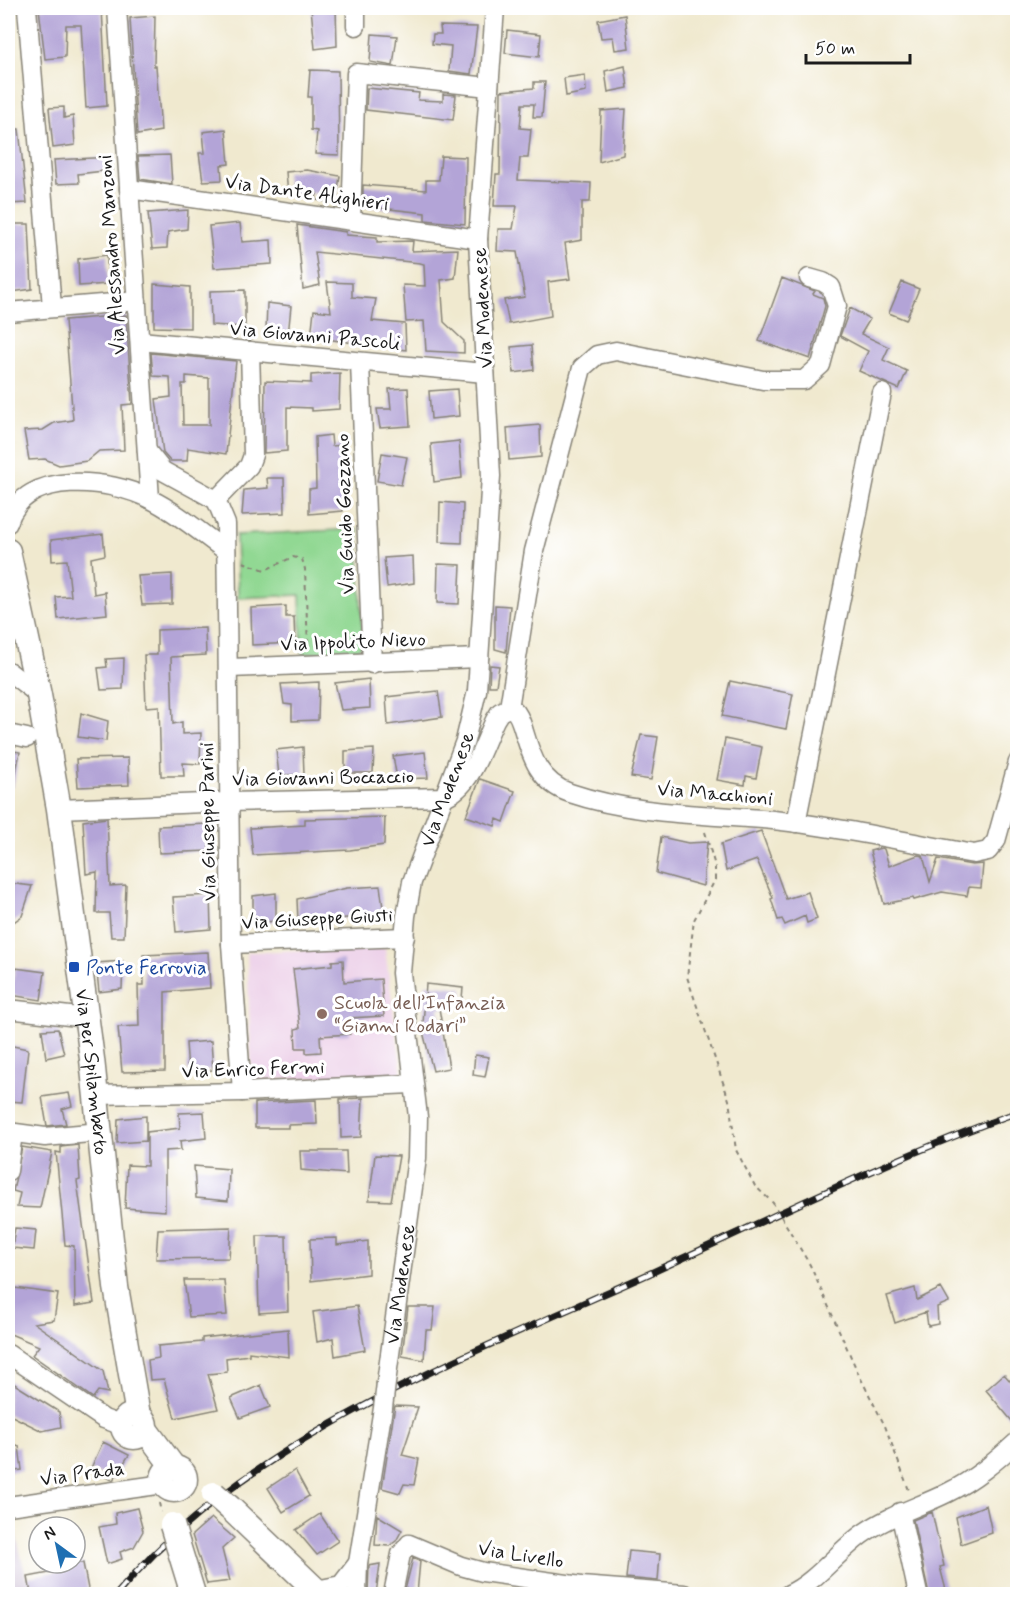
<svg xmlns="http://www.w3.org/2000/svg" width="1025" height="1602" font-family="Mynerve,sans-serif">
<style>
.built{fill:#edd1e9}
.industrial{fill:#ccbfd4}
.green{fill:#91d893;stroke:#567a58;stroke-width:1.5}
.building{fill:#b3a4d7;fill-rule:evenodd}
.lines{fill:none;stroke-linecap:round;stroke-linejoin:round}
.minor-casing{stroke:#868276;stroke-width:21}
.major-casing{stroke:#868276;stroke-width:27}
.path{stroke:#868276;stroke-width:2;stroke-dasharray:4.5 4.5;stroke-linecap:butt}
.minor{stroke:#fff;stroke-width:18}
.major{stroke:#fff;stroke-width:24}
.rail-casing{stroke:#1c1c1c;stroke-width:7}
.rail{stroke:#fff;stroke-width:4.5;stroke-dasharray:14;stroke-linecap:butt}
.minor-bridge-casing{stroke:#868276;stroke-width:21;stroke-linecap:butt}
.major-bridge-casing{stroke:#868276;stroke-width:27;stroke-linecap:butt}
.minor-bridge{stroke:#fff;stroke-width:18}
.major-bridge{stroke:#fff;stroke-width:24}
.transit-dot{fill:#1a4fb4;stroke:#fff;stroke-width:2}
.education-dot{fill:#8d6e63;stroke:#fff;stroke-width:2}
.labels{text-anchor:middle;stroke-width:6;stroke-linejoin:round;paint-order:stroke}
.street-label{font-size:20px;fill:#1c1c1c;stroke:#fff}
.transit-label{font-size:20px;fill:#164399;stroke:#fff;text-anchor:start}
.education-label{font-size:20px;fill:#785e54;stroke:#fff;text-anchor:start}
</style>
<rect width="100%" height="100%" fill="#fff"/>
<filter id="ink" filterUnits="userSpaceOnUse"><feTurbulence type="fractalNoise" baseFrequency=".0167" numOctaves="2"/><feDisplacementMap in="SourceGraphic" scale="12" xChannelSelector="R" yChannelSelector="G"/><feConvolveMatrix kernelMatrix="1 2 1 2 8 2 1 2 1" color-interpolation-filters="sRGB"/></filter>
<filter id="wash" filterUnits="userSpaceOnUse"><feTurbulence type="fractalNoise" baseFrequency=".008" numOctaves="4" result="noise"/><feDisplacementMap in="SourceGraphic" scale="24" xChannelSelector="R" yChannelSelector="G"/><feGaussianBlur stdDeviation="1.35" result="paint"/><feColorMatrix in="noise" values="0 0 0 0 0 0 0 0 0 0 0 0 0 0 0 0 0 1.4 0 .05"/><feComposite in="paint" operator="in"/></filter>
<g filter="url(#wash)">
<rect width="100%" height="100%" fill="#f0e9cf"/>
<path class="built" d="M385 948 402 1075 252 1080 247 952Z"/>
<path class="industrial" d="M8 1500 30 1594H8Z"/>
<path class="green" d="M358 529 363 644 358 650 302 654 300 595 238 598 236 535Z"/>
<g id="blocks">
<path class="building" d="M39 8H102L107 106 86 108 81 25H66L65 57 45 59Z
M311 8H336L337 46 315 49Z
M625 15 629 48 615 50 613 37 601 38 598 20Z
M155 16 154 66H156L161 131 137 135 130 18Z
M440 26 477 27 471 74 449 71 451 46 432 44 433 34H441Z
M507 30 541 34 539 57 505 53Z
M372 34 397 36 393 66 370 62Z
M625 66 628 88 608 92 605 71Z
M310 70 338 71 339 155 315 154 317 131 311 130V97H308Z
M585 75 586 92 566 96 564 78Z
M534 82H545L542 117H533L534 104H522L520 128 531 129 528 158H520L518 180 591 183 590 202H582V240L565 243 570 279 548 282 551 316 509 324 504 300 525 297 517 252 497 251 498 229H513L517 206H494L496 174H500L501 91 534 88Z
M367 88 419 93 418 100 443 101V94L456 95 453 120 366 110Z
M64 107V118L73 116 75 145 53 148 49 108Z
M626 109 623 155 599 162 601 111Z
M8 129H19L27 203 8 204Z
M226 129 229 164 221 165 222 180 203 181 199 153H205L203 132Z
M170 155 172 184 140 179 138 156Z
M441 156 466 157 465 224 425 220V213L363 206V185L426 190V180H439Z
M112 157V170L78 174 79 183 56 184 54 160Z
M307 170 340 176 336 202 316 200 317 193 288 195 286 172Z
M188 210 187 229 168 232 167 248 152 249 148 213Z
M240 223 242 242 271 240 272 264 214 268 209 226Z
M8 224H29L32 289 12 292Z
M297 225 346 232V235L377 237V242L413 241 412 251 458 249 455 278 441 280 444 322 464 341V353L426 351 424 321 406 322 403 285 425 286 424 264 420 263 315 252 320 285 303 289Z
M107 255 108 284 79 286 78 259Z
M782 278 815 291 813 294 823 298 825 306 810 359 759 341Z
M327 282 352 283V297L376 299 372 321 405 324 406 350 311 337 314 310 331 312Z
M902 282 919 289 906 320 889 313Z
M154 284 190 287V328L154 327Z
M245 290V327L211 325 210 291Z
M267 303 291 306 288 336 266 331Z
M850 308 870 319 861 334 889 347 883 360 907 371 899 389 859 371 868 351 840 336Z
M126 315 132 404 122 405 124 450 99 451 87 461 59 465 45 459 29 460 24 431 43 430 54 423 73 420 65 320Z
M532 345 534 370 514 373 511 347Z
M151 353 236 361 226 454 188 448 187 461H170L163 453 156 399 171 397 170 377 153 376ZM186 376 209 378V425H183L182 384H186Z
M340 373 339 409 312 411V408L287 407V451L264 453 265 381 311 383V375Z
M408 388 410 426 380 428 377 409H391L389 389Z
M457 389 459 416 431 419 429 391Z
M540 425 541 457 509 460 507 428Z
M331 435 332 446 344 445 343 511 309 514V489L316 488 315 437Z
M459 441 462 478 434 482 431 444Z
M382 453 407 457 401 485 377 481Z
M267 478H284L285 513 242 515 244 490 268 488Z
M440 502 463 504 462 543 439 542Z
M103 534 105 555 91 558 94 594 105 592 107 614 58 619 56 597 71 596 67 560 52 561 51 540Z
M413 556 414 583 387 587 384 558Z
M438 564 461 565 459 604 437 603Z
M172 574V604L142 605 138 576Z
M495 605 510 606 506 652 495 649Z
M286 606V617H294L295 643 252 645 251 608Z
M205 628 206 655 171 657 173 724 182 722V734L201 733 200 764 183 763 184 776H161L159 706 146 707 144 655H157V630Z
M124 658 123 689 101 690 98 668 107 667 106 659Z
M490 665 499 666 496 686H489Z
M369 679 370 708 341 710 335 683Z
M730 681 793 694 786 729 722 716Z
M319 682 318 720 292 721V705L284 704 281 684Z
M438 691 442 717 388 725 386 697Z
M81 713 108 721 106 741 78 737Z
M641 735 658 737 651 780 631 777Z
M725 739 762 747 756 778 746 776 745 785 717 780Z
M303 747 304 775H279L276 750Z
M374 749 373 773H345V751Z
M8 750 20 752 13 787H8Z
M425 752 428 778 397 779 393 756Z
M128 758 129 785 78 787 76 759Z
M480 779 515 791 504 822 497 819 495 826 466 816Z
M385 817 384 845 350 850 253 855 250 828 305 825V819Z
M107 818 110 886 126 885 124 937H111L109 913H96L97 872 86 874 83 821Z
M209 824V851L159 853 158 826Z
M761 831 786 899 808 892 817 919 807 923 805 916 785 925 782 919 778 920 771 899 773 898 757 860 726 871 721 844Z
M661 837 688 843 707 842 703 886 656 873Z
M881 848 884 849 889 866 918 855 923 856 930 882 938 859 972 865 983 864 981 888 969 887 967 896 942 892 914 900 913 898 884 904 870 851Z
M8 883 32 886 22 916 8 926Z
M380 886 384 915 298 922 297 899 347 888Z
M276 893V921L253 923V896Z
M210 895 211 929 176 932 173 897Z
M208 952 210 988 165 992V1071L122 1072 118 1027 139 1026 138 985H144L143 955Z
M343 960 344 982 381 979 384 1016 349 1018 350 1034 320 1036 321 1052 306 1053V1048H296L295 1029 300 1028 293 969 332 965V961Z
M123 961 122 989 99 992 96 963Z
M15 968 45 972 41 1000 10 995Z
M426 984 463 988 461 1008H439L449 1068 433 1071 421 1024H423Z
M58 1029 64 1054 46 1058 42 1030Z
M211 1041 213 1070 188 1071 186 1043Z
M8 1045 28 1049 22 1102 8 1101Z
M475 1055 489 1057 485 1077 473 1075Z
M69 1093 72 1106 62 1109 66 1124 47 1126 42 1097Z
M363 1098 361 1137 341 1138 340 1099Z
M316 1100 317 1124 288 1125V1128H255V1103Z
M204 1112 206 1138 180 1141 181 1150 165 1151V1211L125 1208 127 1165 147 1166V1132L180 1128 179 1113Z
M146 1116V1141L117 1143 118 1119Z
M78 1145 80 1180 77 1181 94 1303 75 1306 74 1246 65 1245 56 1152 61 1153V1147Z
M22 1147 52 1152 40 1208 17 1207 20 1193 13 1191Z
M300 1151H346L347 1174 301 1170Z
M375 1155 399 1156 391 1201 369 1200Z
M194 1166 229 1169 228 1201 196 1198Z
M231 1227 229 1258 156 1259 158 1229Z
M15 1228 36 1230 34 1250 12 1248Z
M257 1236H286L288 1311 259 1313Z
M337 1238V1245L368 1241V1274L311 1281 310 1239Z
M184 1280H224L227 1315 189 1317Z
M8 1287 58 1294 54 1320 34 1323 103 1371 108 1393 98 1391 93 1398 32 1355 39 1346 8 1333V1315L12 1302 8 1301Z
M915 1288 917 1300 941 1288 949 1302 937 1307 938 1324 928 1326 926 1312 895 1323 887 1296Z
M357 1306 365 1350 335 1356 333 1338 317 1342 313 1312Z
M408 1307H435L432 1330H426L424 1360 402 1356Z
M288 1329 289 1357 249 1352V1355L226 1358 227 1372 208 1374 218 1409 175 1418 164 1379 150 1380 148 1360 159 1358 158 1346 202 1342V1338Z
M1004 1374 1017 1389V1427L986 1390Z
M8 1380 59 1412 61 1427 42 1431 8 1414Z
M261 1385 270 1407 240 1418 231 1398Z
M395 1406 418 1407 402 1455 419 1459 414 1485 404 1484 400 1493 382 1488Z
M103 1442 129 1455 113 1480 90 1470Z
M19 1446 22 1470 8 1472V1448Z
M295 1470 309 1496 283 1512 268 1488Z
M986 1505 992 1533 961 1544 956 1517Z
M137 1508 143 1531 134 1547 120 1552 122 1559 107 1564 99 1527 116 1524 115 1513Z
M932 1512 944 1566 940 1567 947 1594H929L913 1520Z
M320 1514 338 1541 317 1555 296 1530Z
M377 1515 402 1530 396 1541 389 1546 375 1545Z
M211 1518 234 1538 222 1549 230 1581 207 1584 192 1535Z
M629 1551 660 1554 658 1581 626 1578Z
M413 1558 420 1561 417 1594H404Z
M58 1563H83L89 1594H31L28 1577 60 1571Z
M380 1564 376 1594H368L369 1566Z"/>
</g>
</g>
<g filter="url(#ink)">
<use href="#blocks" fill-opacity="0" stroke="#868276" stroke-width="1.5"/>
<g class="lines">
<g class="minor-casing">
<g id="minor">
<path d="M27 8 52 307"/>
<path d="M117 8 150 499"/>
<path d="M356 26V8"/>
<path d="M129 189 478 239"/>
<path d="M351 220 356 73 489 87"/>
<path d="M8 312 137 301"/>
<path d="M140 341 485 373"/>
<path d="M360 362 372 664"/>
<path d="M147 451 163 471 216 500 226 524 231 944 242 1092"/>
<path d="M216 500 249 466 253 455 250 351"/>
<path d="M8 523C24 468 111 479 150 499 177 512 202 534 226 551"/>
<path d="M229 668 479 658"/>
<path d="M8 671 39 695"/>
<path d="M509 708 534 551 582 368 597 355 616 351 763 380H804L821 365 837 306 831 287 823 282 809 278"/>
<path d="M8 734 27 738"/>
<path d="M59 809 228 802 444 797C472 787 483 745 495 720L500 712 509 708C530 711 519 776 570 793 635 815 705 814 773 820 840 827 907 842 974 854L988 851 996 841 1018 762"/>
<path d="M796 823 882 393"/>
<path d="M231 944 405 937"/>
<path d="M8 1009 87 1018"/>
<path d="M95 1095 242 1092 412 1084"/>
<path d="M8 1132 45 1137 101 1132"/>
<path d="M8 1171 13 1133"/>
<path d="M8 1354 104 1419 123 1426"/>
<path id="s1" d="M386 1383 417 1158 418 1117 401 973 406 916 412 882 465 741 477 691 491 476 478 239 495 8"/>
<path d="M8 1506 164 1484"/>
<path d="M900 1512 918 1594"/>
<path d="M316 1590 341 1585 358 1563"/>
<path d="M357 1594 358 1563 383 1408"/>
<path d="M393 1594 401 1554 409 1544 461 1566 483 1572 581 1586 684 1594"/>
<path d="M789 1594C815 1583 839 1550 864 1533 890 1515 919 1507 947 1493 974 1480 996 1461 1018 1441"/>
</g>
</g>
<g class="major-casing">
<g id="major">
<path id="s2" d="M8 551 39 695 59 809 92 1059 116 1287 138 1415"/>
<circle cx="134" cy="1426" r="11"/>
<path d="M145 1429 174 1468"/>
<circle cx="174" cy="1479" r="11"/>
<path d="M230 1508 320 1594"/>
<path d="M178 1545 193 1594"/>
</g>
</g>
<path class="path" d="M243 562 265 570 293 557 302 559 305 569 308 648
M705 832 715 866V880L694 920 687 977 729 1100 736 1150 755 1186 773 1203 810 1265 859 1375 885 1426 910 1493
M159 1503 161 1512"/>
<use href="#minor" class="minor"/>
<use href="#major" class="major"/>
<g class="rail-casing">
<path id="rail" d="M117 1594C249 1436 470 1355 653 1272 773 1217 893 1157 1018 1112"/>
</g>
<use href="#rail" class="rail"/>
<g class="minor-bridge-casing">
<path id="minor-bridge" d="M383 1408 386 1383"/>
</g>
<g class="major-bridge-casing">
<path id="major-bridge" d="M214 1494 230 1508
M172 1525 178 1545"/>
</g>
<use href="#minor-bridge" class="minor-bridge"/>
<use href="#major-bridge" class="major-bridge"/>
</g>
</g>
<rect class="transit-dot" x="68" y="961" width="12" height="12" rx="3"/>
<circle class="education-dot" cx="322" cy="1014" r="6"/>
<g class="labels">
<g class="street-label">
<text transform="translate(307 192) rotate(8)" y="7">Via Dante Alighieri</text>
<text transform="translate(111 255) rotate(-94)" y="7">Via Alessandro Manzoni</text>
<text transform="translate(482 308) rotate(-93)" y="7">Via Modenese</text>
<text transform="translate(315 335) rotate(5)" y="7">Via Giovanni Pascoli</text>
<text transform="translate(344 514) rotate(-92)" y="7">Via Guido Gozzano</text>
<text transform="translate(353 641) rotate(-2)" y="7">Via Ippolito Nievo</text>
<text transform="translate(323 777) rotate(-1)" y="7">Via Giovanni Boccaccio</text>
<text dy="7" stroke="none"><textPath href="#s1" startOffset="604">Via Modenese</textPath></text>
<text transform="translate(715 793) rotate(5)" y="7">Via Macchioni</text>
<text transform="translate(207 822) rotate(-91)" y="7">Via Giuseppe Parini</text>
<text transform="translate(317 918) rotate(-3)" y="7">Via Giuseppe Giusti</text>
<text transform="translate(253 1068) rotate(-2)" y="7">Via Enrico Fermi</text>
<text dy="7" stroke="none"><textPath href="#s2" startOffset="528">Via per Spilamberto</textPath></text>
<text dy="7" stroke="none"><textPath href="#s1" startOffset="100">Via Modenese</textPath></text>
<text transform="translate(82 1473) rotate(-8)" y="7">Via Prada</text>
<text transform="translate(521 1554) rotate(9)" y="7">Via Livello</text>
</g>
<g class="transit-label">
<text x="86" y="974">Ponte Ferrovia</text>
</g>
<g class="education-label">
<text x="334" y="1009">Scuola dell’Infanzia<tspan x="334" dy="23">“Gianni Rodari”</tspan></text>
</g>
</g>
<rect width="1025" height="1602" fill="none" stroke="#fff" stroke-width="30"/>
<g transform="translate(57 1545) rotate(327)"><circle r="28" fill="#ffffff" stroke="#a4a4a4" stroke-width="1.5"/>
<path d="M0-4.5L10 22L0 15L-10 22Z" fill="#1f6fb2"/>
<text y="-9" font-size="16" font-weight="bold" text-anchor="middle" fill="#1c1c1c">N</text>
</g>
<path d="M806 54v9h104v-9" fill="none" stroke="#1c1c1c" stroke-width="3"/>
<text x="815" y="54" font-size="18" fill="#1c1c1c" stroke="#ffffff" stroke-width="4.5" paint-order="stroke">50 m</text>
</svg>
